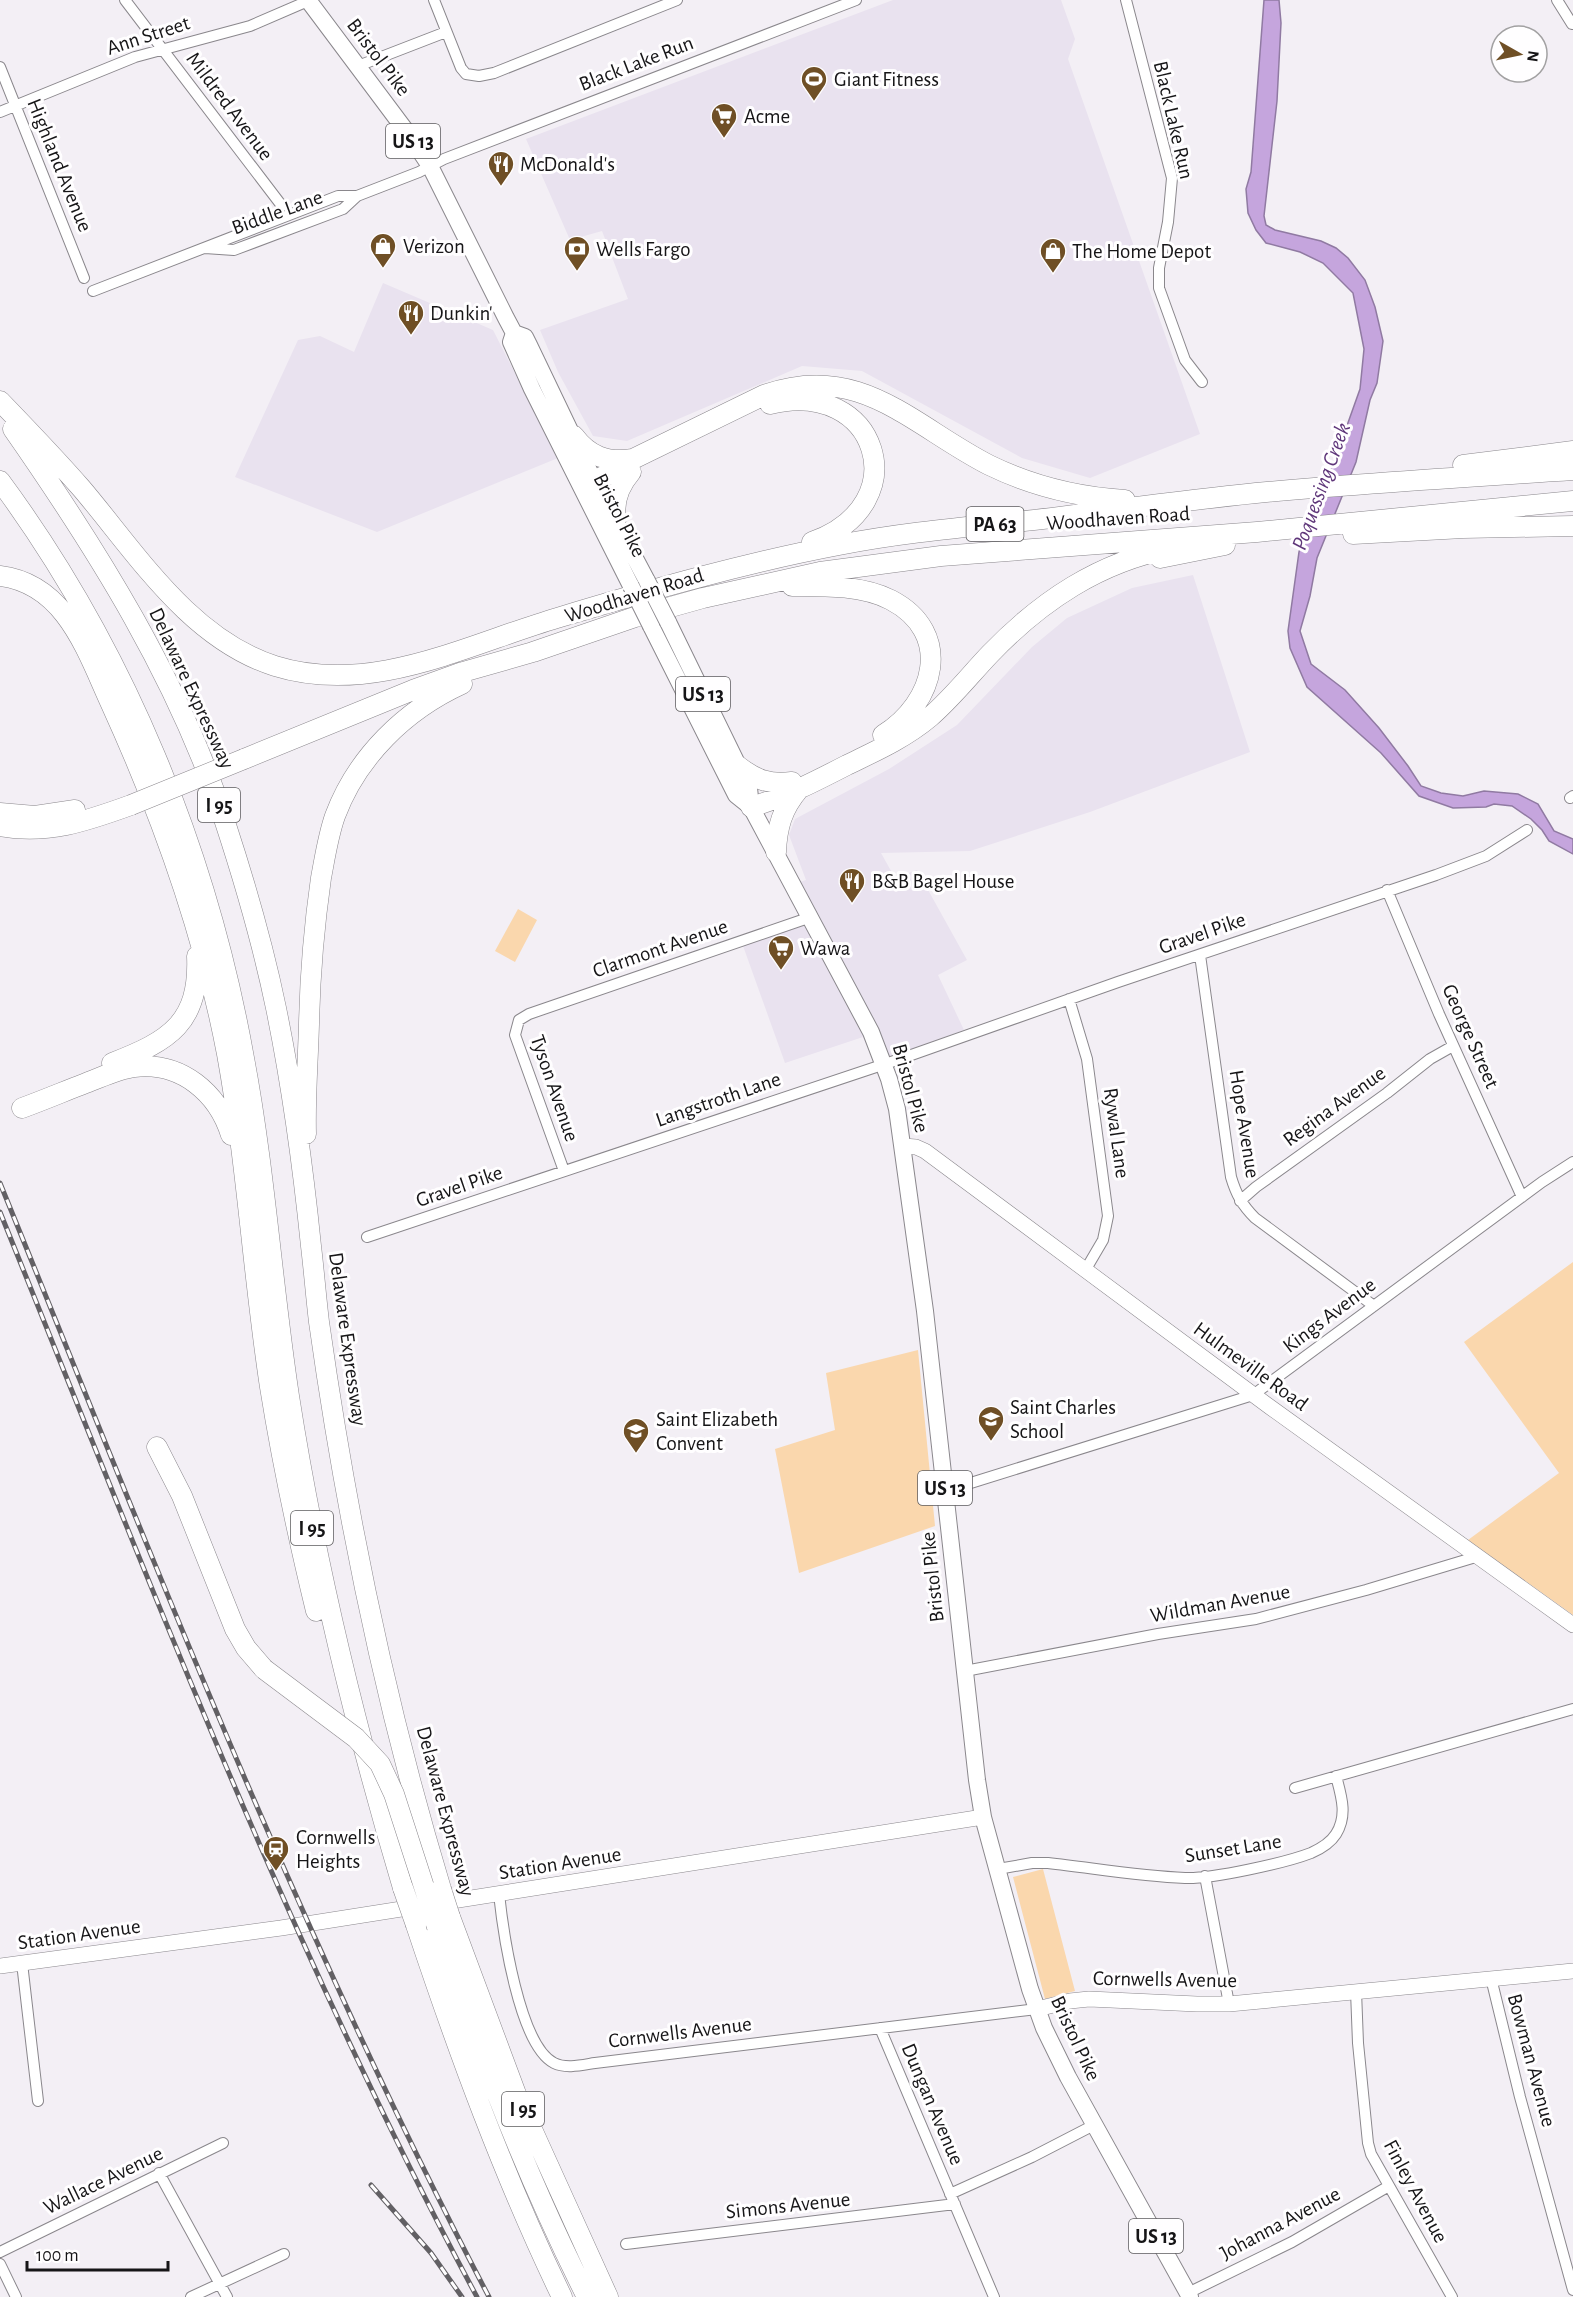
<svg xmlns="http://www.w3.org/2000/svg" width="1573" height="2297" font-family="'Alegreya Sans',sans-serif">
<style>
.built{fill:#e9e2ef}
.green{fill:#fad7ad}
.water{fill:#c5a5dd;stroke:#907aa2;stroke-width:1.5}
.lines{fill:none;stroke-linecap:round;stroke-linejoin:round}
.street-casing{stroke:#8a878c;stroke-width:12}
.secondary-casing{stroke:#8a878c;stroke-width:16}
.primary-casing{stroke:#8a878c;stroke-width:18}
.highway-casing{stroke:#8a878c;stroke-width:21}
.street{stroke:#fff;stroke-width:10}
.secondary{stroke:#fff;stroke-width:15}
.primary{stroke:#fff;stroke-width:16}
.highway{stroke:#fff;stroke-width:20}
.rail-casing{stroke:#626064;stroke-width:5}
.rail{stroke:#fffeff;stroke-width:3;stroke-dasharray:9;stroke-linecap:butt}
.primary-bridge-casing{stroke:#8a878c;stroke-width:18;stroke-linecap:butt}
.highway-bridge-casing{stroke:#8a878c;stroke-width:21;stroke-linecap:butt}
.primary-bridge{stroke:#fff;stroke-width:16}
.highway-bridge{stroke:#fff;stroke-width:20}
.labels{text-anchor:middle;stroke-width:6;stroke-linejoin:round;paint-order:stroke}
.shield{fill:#fffeff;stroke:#5c5b5d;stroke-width:1.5}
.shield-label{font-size:20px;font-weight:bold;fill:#161517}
.street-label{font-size:21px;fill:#161517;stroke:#fffeff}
.poi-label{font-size:21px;fill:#161517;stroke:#fffeff;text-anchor:start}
.water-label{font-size:22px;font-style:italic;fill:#5e3579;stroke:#fffeff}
</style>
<rect width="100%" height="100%" fill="#f3eff5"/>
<path class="built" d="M893 0H1061L1075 39 1068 59 1200 434 1090 478 1022 458 862 371 802 366 627 441 593 436 558 372 540 330 628 299 602 231 570 240 526 139Z
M383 283 493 330 558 458 377 532 235 477 298 340 320 336 354 352Z
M1193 575 1250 752 1090 812 970 851 881 853 895 878 917 870 967 960 938 975 964 1030 875 1063 863 1037 785 1063 742 943 803 923 785 887 806 880 789 835 795 819 889 769 957 725 1032 647 1067 618 1132 588Z"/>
<path class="green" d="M518 909 537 920 515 962 495 951Z
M1573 1262V1615L1468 1540 1559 1473 1464 1342Z
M918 1350 935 1526 799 1573 775 1449 835 1430 826 1373Z
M1043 1869 1075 1991 1045 1999 1013 1877Z"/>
<path class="water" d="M1264 0H1279L1281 23 1277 101 1264 216 1266 225 1275 230 1321 241 1336 248 1348 258 1365 280 1375 307 1383 341 1377 383 1370 400 1356 462 1317 558 1310 596 1300 631 1311 664 1345 690 1379 728 1408 766 1421 786 1441 793 1463 796 1484 791 1518 794 1538 804 1554 831 1573 839V854L1549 841 1542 830 1531 819 1512 806 1494 804 1486 807 1453 808 1419 796 1381 753 1307 687 1290 648 1288 631 1299 552 1313 509 1334 462 1360 389 1364 349 1353 293 1323 263 1300 252 1266 243 1256 230 1248 213 1246 189 1251 172Z"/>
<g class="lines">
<g class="street-casing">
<path id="street" d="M125 0 282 206
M434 0 461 68 466 74 479 76 494 73 677 0
M1126 0 1172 178 1168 222 1159 268V288L1185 360 1202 382
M1557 0 1572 24
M358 66 446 32
M0 67 84 278
M0 112 135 57 250 26 308 1
M205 248 234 250 343 209 357 196 419 172 444 159 856 0
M93 291 338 196H357
M1570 798 1573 796
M1387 890 1439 1014 1522 1197
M1200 955 1231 1177C1236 1194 1242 1205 1255 1218L1374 1306
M1069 999 1087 1059 1108 1216 1103 1240 1086 1269
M564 1171 515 1035 519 1020 529 1014 811 917
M1240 1201 1256 1187 1387 1093 1430 1059 1453 1046
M367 1237 900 1059 1118 982 1436 875 1486 856 1527 830
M945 1491 1253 1395 1542 1182 1573 1162
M965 1671 1158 1634 1256 1619 1366 1590 1479 1556
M1295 1788 1573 1709
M998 1869 1032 1863H1048C1093 1868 1139 1876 1185 1878 1212 1879 1285 1863 1311 1853 1320 1849 1331 1842 1336 1834 1348 1815 1341 1795 1336 1776
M1205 1876 1229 2004
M499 1894C503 1931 519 2045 554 2063 566 2069 582 2065 595 2063L1037 2009
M22 1963 38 2101
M1491 1978 1520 2097 1573 2290
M1356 1991 1358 2043 1368 2143 1371 2154 1452 2297
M880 2028 994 2297
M159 2173 227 2297
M950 2194 1032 2157 1094 2125
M626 2244 955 2204
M0 2252 223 2143
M0 2264 16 2297
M1188 2293 1292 2242 1389 2186
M191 2297 284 2254"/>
</g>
<g class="secondary-casing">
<path id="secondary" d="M903 1146 916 1147 925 1151 1270 1407 1573 1625
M0 1966 281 1928 983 1817
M1037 2009 1070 2001 1089 1999 1197 2004H1229L1573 1971"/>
</g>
<g class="primary-casing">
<path id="primary" d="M308 0 412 139 430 166 506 318 514 333 525 337 529 345 594 481 647 581
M514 333 511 342 532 389 631 586
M668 622 749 788 751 807
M651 626 736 795 751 807 871 1032 889 1079 897 1109 925 1311 977 1780 983 1817 1030 1989 1044 2028 1068 2077 1190 2297"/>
</g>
<g class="highway-casing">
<path id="highway" d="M0 401C28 430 56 459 82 489 137 554 190 639 275 666 371 696 466 645 557 618 650 590 744 563 839 545 910 531 981 526 1052 518 1120 509 1188 500 1256 493 1362 483 1467 477 1573 470
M770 404C877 377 919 504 812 542
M13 429C98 551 179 680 225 822 245 883 263 945 276 1008 292 1086 303 1167 311 1246 314 1271 316 1297 319 1322 346 1514 385 1704 441 1889
M574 436C589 456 607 463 633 459
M1463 465 1573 451
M0 481C125 650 207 851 244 1058 265 1170 272 1284 289 1396 315 1563 355 1727 403 1888
M594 481 624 466 633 459 764 395C860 361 911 425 989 465 1032 486 1077 497 1125 500
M616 519C613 501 619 486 631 472
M1353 534 1463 528 1573 526
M1160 558 1225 545
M0 576C66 584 87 652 111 704 162 816 204 933 227 1054 247 1164 253 1276 270 1387 282 1462 298 1537 316 1611
M792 586C823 586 862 585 891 600 954 633 935 703 883 735
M244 759 413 690 463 672 533 652 635 617 703 598 820 572 941 556 1257 532 1573 501
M738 766C756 780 770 785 792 782
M751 807C785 797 816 781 847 765 876 751 905 738 930 717 952 698 970 675 990 654 1041 601 1099 562 1172 548
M0 813 35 816 75 810
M0 826C47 835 87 821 131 805
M776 852C777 827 782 809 799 789
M112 1063C169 1041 200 1023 197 956
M22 1108C44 1100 65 1091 86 1083 102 1077 118 1069 134 1067 181 1061 218 1093 231 1135
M306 1134C305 1097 308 1061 309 1024 310 975 314 927 321 878 325 857 328 836 335 816 357 757 405 710 462 684
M157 1447 182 1496 235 1629 246 1648 264 1669
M450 1917 516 2094 608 2297
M416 1925C458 2051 504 2177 562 2297
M437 1927C479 2054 527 2178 587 2297"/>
</g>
<use href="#street" class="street"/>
<use href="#secondary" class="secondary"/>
<use href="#primary" class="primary"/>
<use href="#highway" class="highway"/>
<g class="rail-casing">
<path id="rail" d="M0 1183C153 1559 300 1937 489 2297
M0 1212C148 1578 290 1949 477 2297
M371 2185 431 2253 462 2297"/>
</g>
<use href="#rail" class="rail"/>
<g class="primary-bridge-casing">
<path id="primary-bridge" d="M647 581 668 622
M631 586 651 626"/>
</g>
<g class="highway-bridge-casing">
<path id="highway-bridge" d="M131 805 244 759
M264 1669 356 1738 380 1764 394 1794 437 1927
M403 1888 416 1925
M441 1889 450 1917"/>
</g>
<use href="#primary-bridge" class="primary-bridge"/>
<use href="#highway-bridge" class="highway-bridge"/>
</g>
<defs>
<g id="stadium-pin" transform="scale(1.35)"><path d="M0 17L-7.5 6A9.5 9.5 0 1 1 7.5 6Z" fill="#6f4f25" stroke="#fffeff"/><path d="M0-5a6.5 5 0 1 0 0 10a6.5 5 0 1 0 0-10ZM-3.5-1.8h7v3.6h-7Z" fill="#fff"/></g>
<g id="supermarket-pin" transform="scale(1.35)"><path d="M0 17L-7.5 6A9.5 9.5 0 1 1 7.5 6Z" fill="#6f4f25" stroke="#fffeff"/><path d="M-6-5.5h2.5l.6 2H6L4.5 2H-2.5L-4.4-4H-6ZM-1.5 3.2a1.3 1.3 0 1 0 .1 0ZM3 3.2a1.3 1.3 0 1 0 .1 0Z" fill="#fff"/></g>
<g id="restaurant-pin" transform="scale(1.35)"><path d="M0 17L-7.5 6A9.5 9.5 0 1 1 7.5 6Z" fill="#6f4f25" stroke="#fffeff"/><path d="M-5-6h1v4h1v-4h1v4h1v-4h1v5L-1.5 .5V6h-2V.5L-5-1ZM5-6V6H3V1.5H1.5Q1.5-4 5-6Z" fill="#fff"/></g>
<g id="shop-pin" transform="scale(1.35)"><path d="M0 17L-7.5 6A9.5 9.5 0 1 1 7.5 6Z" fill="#6f4f25" stroke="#fffeff"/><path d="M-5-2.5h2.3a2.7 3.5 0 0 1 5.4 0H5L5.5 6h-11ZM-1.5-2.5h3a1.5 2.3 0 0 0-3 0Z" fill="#fff"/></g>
<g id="bank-pin" transform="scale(1.35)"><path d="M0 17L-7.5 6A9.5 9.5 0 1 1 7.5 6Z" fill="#6f4f25" stroke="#fffeff"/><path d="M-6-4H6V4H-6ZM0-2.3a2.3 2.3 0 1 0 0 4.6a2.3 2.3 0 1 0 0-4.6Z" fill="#fff"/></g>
<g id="school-pin" transform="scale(1.35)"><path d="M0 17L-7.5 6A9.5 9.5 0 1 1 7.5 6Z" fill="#6f4f25" stroke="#fffeff"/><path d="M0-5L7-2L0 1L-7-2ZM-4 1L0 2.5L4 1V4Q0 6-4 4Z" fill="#fff"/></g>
<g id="station-pin" transform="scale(1.35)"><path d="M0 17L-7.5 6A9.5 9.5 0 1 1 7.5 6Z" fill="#6f4f25" stroke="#fffeff"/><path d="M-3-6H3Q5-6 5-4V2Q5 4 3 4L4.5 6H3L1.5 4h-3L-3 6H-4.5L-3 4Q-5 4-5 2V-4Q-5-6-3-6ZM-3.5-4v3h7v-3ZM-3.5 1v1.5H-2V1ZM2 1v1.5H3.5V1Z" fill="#fff"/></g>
</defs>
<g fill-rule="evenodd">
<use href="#stadium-pin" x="814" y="79"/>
<use href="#supermarket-pin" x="724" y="116"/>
<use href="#restaurant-pin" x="501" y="164"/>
<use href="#shop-pin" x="383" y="246"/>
<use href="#bank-pin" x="577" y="249"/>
<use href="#shop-pin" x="1053" y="251"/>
<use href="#restaurant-pin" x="411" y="313"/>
<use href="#restaurant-pin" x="852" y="881"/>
<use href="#supermarket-pin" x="781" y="948"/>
<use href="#school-pin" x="991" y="1419"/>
<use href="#school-pin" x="636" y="1431"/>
<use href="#station-pin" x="276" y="1849"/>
</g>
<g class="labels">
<g class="shield">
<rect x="386" y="124" width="54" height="34" rx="4.5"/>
<rect x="966.5" y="507" width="57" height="34" rx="4.5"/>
<rect x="676" y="677" width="54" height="34" rx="4.5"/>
<rect x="198" y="788" width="42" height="34" rx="4.5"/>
<rect x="918" y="1471" width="54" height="34" rx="4.5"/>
<rect x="291" y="1511" width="42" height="34" rx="4.5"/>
<rect x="502" y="2092" width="42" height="34" rx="4.5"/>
<rect x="1129" y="2219" width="54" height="34" rx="4.5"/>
</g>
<g class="shield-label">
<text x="413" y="148">US 13</text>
<text x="995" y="531">PA 63</text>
<text x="703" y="701">US 13</text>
<text x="219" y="812">I 95</text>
<text x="945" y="1495">US 13</text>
<text x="312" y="1535">I 95</text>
<text x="523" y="2116">I 95</text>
<text x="1156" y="2243">US 13</text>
</g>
<g class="street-label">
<text transform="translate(148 35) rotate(-18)" y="7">Ann Street</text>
<text transform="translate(379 57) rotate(53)" y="7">Bristol Pike</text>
<text transform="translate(636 63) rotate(-21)" y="7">Black Lake Run</text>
<text transform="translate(230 106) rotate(53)" y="7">Mildred Avenue</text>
<text transform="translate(1174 120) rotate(77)" y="7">Black Lake Run</text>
<text transform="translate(60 165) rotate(68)" y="7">Highland Avenue</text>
<text transform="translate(277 212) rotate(-20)" y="7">Biddle Lane</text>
<text transform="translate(620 515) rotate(63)" y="7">Bristol Pike</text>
<text transform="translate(1118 518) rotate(-4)" y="7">Woodhaven Road</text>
<text transform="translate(634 595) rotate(-17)" y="7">Woodhaven Road</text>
<text transform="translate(192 688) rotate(65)" y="7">Delaware Expressway</text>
<text transform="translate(1202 933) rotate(-19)" y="7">Gravel Pike</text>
<text transform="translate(660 948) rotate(-19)" y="7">Clarmont Avenue</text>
<text transform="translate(1471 1036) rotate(66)" y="7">George Street</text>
<text transform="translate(555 1088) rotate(71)" y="7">Tyson Avenue</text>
<text transform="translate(911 1088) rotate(75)" y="7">Bristol Pike</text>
<text transform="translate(718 1099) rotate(-19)" y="7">Langstroth Lane</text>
<text transform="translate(1334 1106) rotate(-36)" y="7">Regina Avenue</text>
<text transform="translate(1245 1124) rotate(81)" y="7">Hope Avenue</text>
<text transform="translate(1117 1133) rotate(82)" y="7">Rywal Lane</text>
<text transform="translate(459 1186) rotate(-19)" y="7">Gravel Pike</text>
<text transform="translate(1329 1315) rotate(-37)" y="7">Kings Avenue</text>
<text transform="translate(348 1339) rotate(82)" y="7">Delaware Expressway</text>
<text transform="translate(1251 1366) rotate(36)" y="7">Hulmeville Road</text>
<text transform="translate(932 1577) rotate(-96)" y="7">Bristol Pike</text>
<text transform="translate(1220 1603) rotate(-10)" y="7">Wildman Avenue</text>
<text transform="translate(446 1811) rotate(75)" y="7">Delaware Expressway</text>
<text transform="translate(1233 1848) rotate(-9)" y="7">Sunset Lane</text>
<text transform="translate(560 1863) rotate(-9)" y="7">Station Avenue</text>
<text transform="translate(79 1934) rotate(-8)" y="7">Station Avenue</text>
<text transform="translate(1165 1979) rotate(1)" y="7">Cornwells Avenue</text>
<text transform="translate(680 2032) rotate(-7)" y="7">Cornwells Avenue</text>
<text transform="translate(1076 2038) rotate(65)" y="7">Bristol Pike</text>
<text transform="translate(1532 2060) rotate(75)" y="7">Bowman Avenue</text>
<text transform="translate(933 2104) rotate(67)" y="7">Dungan Avenue</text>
<text transform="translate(103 2180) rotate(-26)" y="7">Wallace Avenue</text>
<text transform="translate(1416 2191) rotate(62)" y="7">Finley Avenue</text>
<text transform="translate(788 2205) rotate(-6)" y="7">Simons Avenue</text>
<text transform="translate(1280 2223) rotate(-28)" y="7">Johanna Avenue</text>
</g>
<g class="poi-label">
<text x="834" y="86">Giant Fitness</text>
<text x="744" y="123">Acme</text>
<text x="520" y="171">McDonald's</text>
<text x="403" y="253">Verizon</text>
<text x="596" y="256">Wells Fargo</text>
<text x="1072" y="258">The Home Depot</text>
<text x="430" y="320">Dunkin'</text>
<text x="872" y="888">B&amp;B Bagel House</text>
<text x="800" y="955">Wawa</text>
<text x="1010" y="1414">Saint Charles<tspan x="1010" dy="24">School</tspan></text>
<text x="656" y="1426">Saint Elizabeth<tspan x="656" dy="24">Convent</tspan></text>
<text x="296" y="1844">Cornwells<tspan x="296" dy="24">Heights</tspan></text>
</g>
<g class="water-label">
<text transform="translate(1320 486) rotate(-70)" y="8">Poquessing Creek</text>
</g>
</g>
<g transform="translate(1519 54) rotate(99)"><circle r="28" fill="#fffeff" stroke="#a2a1a2" stroke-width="1.5"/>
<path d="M0-4.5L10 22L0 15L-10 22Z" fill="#6f4f25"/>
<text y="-9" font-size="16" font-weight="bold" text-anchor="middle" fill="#161517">N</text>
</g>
<path d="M27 2261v9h141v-9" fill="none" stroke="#161517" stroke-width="3"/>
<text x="36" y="2261" font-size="18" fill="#161517" stroke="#fffeff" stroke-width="4.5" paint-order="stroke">100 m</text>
</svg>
